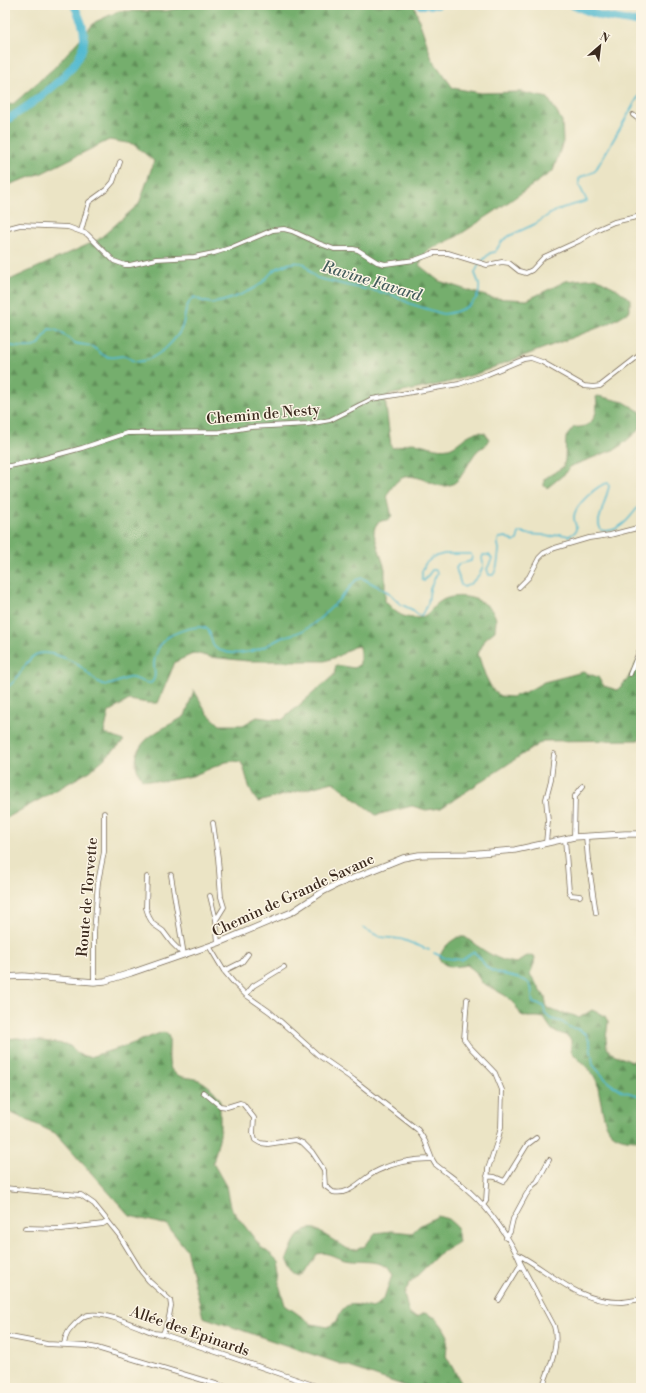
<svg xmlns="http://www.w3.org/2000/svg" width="646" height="1393" font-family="'Libre Bodoni',serif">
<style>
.forest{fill:url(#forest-firs);stroke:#586c46}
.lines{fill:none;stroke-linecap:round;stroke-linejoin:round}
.stream{stroke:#53bad0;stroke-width:1.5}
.river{stroke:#53bad0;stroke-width:8}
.minor-casing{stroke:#796b58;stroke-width:5.5}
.tertiary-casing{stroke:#796b58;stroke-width:7}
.minor{stroke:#fff;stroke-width:4}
.tertiary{stroke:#fff;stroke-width:5.5}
.labels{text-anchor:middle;stroke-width:3;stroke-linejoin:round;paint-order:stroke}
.street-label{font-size:15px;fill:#3b2a1e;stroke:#fcf5e5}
.water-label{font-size:16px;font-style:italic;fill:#435c5c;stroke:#fcf5e5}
</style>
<defs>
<pattern id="forest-firs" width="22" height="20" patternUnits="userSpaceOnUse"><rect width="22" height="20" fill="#75ae6d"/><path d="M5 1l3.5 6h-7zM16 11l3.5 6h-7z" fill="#618e59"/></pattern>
</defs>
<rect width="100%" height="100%" fill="#fcf5e5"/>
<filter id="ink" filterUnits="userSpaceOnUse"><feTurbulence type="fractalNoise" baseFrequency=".025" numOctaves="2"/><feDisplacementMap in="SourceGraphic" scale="8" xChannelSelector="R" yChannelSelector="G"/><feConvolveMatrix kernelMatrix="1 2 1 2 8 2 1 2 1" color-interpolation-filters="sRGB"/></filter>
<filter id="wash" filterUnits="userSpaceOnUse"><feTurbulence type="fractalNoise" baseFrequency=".012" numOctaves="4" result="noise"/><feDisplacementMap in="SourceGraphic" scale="16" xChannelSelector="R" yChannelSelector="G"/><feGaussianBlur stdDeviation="0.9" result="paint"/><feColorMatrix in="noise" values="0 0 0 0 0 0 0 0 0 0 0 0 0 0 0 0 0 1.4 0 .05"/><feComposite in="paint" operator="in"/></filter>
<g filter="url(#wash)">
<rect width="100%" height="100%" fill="#ebe4c5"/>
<path class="forest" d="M197 5H414L432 59 453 88 481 93 521 92 548 98 562 121 563 142 553 171 494 212 456 237 427 251 419 265 439 281 492 298 527 300 566 281 596 278 617 289 630 299V311L608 324 476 374 446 383 389 395 385 399 391 446 393 448C400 447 405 443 411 443 424 443 436 451 449 448 463 443 468 429 485 433L489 439 484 447C471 449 465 481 450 485 441 488 435 484 427 481 406 472 398 476 387 495L392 517 389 520C380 520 374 523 374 534L385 569V601C393 610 401 618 414 618 429 619 430 607 441 601 457 591 488 598 495 616 497 620 495 626 495 631L486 638 478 654 485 675 492 689 500 696 512 697 528 691 544 682 583 672 598 677 604 686 617 690 627 680 641 655V738L638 740 543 741 441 808 426 810 412 806 376 815 333 782 258 802C247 790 248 776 241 762L234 761 226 762 192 776 160 782 142 779C140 775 136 769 136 764 135 737 166 728 185 716L194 690 207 713 220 725H243L257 717 282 720 334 675 336 665 354 668 360 664V646L353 647 339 656 325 661H248L210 657 195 653 175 662 158 703H148L129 700 109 712 104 733 124 741 90 771 5 819V282L98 240 139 204 154 161 133 144 109 140 42 173 5 186V105L13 104 54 68 95 22 119 11H165Z
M598 396 624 402 641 412V428L618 448 569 467 567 472 547 488 544 486V479L563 467 565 460 566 437 574 427C593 429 599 413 596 397Z
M458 937H465C480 948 498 962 517 963L525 957 531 955 535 957 534 964 530 974 545 997 547 1008C557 1014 569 1012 579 1018L592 1010 605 1016 608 1022 606 1038 607 1048 611 1053 632 1062 641 1056V1140C606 1140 606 1128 600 1098 599 1093 598 1087 597 1082 591 1067 580 1063 571 1051V1040L567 1036 552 1030 544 1018 538 1017H527L521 1015 515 1005 506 996 481 982 476 972 467 965C456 967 446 969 439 959 443 947 448 943 458 937Z
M163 1032 168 1034 169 1037C170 1046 167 1061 171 1069 178 1080 189 1076 199 1080 208 1084 215 1092 220 1099V1135L213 1163 226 1186 230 1207 261 1247 273 1256 279 1262 281 1274 279 1284 285 1305 312 1324 328 1327 337 1321C344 1299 353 1304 373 1308L384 1298 392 1275C390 1273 388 1269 386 1267 375 1259 357 1263 345 1260 335 1258 328 1251 317 1254L302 1277C293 1275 291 1268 287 1259 292 1246 298 1226 315 1229L348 1249 356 1250 365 1246 375 1233 392 1231 412 1233 419 1226 438 1216 448 1219 457 1227 459 1242 439 1254 419 1274 410 1282 404 1294 409 1314 417 1317 425 1313 436 1318 443 1327 448 1336 446 1356 464 1388H411L203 1317 186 1249 167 1225 130 1216 55 1133 5 1110V1039L18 1038 65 1044 70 1046 80 1055 89 1057 123 1047Z"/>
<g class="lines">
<path class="stream" d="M630 111 641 92
M482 261 490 253 495 252 502 241 509 236 535 224 550 214 562 208 587 201 579 185V179C583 174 590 175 595 171L629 113
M5 345C12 346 33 350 38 345 43 341 45 334 49 329 61 329 66 338 75 343 80 345 85 344 90 346 96 348 100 354 105 356 112 359 117 356 123 356 127 356 131 360 134 361 145 364 157 355 165 349 171 343 179 336 182 327 186 317 184 304 194 297 199 300 205 302 211 303 224 303 252 291 262 283 266 279 269 275 273 271 281 265 295 260 305 264L312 274 317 278 350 286 390 294 411 304 443 314C457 313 482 304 479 285 479 282 476 277 475 273L479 264
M5 689C10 685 15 682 18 676 23 669 27 660 35 655 46 649 71 659 81 667 88 672 93 681 102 684 111 687 119 680 128 678 136 676 143 684 151 683 157 678 154 671 154 663 155 654 160 642 168 637 176 632 201 622 208 630 214 638 208 647 222 651 232 655 249 653 259 649 267 646 275 641 283 637 292 634 301 633 309 627 327 614 342 597 356 580L362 578 388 592 400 604 413 610 417 614 421 616 428 603 430 589 437 573 436 570H432L424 581 422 580V572L425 564 433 557 444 554H471L472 556 471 561 459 564 456 568 461 585 464 587C472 584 482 574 483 565 483 560 481 559 483 555H489L492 559 487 569 489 575H493C498 569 498 558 499 550 499 545 496 543 499 538L506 537 514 542 517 540 519 533 522 532 527 534 543 535 550 537 560 534 569 536 575 532C578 526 574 523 574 517 574 506 598 484 608 483L609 487 599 520V525L601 530C619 535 632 515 641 503
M363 928 380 937 401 939 429 950
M434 953 445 958 462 960 473 952C481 956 482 964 489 969 500 976 515 975 526 981 535 987 530 994 533 1003L544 1006 545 1014 551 1019 562 1022 569 1027 577 1029 586 1034 590 1043 593 1065 609 1083 622 1091 641 1096"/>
<path class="river" d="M421 5H437
M572 5 601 16 641 23
M5 121C29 106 83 70 84 40 85 27 79 16 74 5"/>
</g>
</g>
<g filter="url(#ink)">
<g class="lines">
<g class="minor-casing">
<path id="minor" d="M633 115 641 121
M5 229 20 225 68 227 87 234 114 261 125 265H130L156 259 194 257 214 253 230 248 273 230 284 229 292 231 318 243 334 249H353L358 250 377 262 385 264 415 260 434 253H448L487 265 502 262 509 263 519 271 526 273 532 270 544 257 579 241 598 229 614 222 641 216
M81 231 89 202 107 189 113 182 120 162
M5 467 34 461 82 448 127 433 220 432 251 427 308 424 330 420 372 399 459 384 488 374 524 359 531 358 542 362 584 386 593 387 600 386 641 354
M519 587 529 577 539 558 544 553 555 548 589 538 610 535 641 527
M630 674 641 647
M213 823 218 858 221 897 224 907 216 920 218 943
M586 836 588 860 596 913
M574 837 575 796 583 786
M565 839 569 891 571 895 580 896
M546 843 548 821 546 799 551 780 554 754
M171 875 184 955
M147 877 146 908 149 917 153 924 163 931 172 943 184 955
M210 896 216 920
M209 946 224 971 234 983 246 995 270 1012 318 1055 354 1080 418 1130 425 1141 432 1159 435 1164C447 1174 460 1182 471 1193 489 1209 512 1241 521 1264L554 1326C560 1346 549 1369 542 1388
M224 971 242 962 248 954
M94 982V933L98 882 104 852V813
M246 995 253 986 284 967
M467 999 464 1039 469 1046 495 1073 502 1090 501 1127 498 1139 488 1169 486 1201 483 1205
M203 1092 220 1106 227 1107 240 1103 243 1104 254 1118 253 1133 255 1140 260 1143 268 1144 295 1140 303 1143 312 1152 324 1170 325 1186 333 1192C351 1196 362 1178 377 1171 395 1162 412 1159 432 1159
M487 1176 495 1177 504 1181 506 1179 527 1145 536 1138
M5 1188 55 1193 81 1195 94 1204 119 1235 141 1271 149 1281 170 1300 171 1306 169 1317 163 1334
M25 1228 62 1229 103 1224 108 1221
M506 1238 510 1232 513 1219 526 1195 533 1185 537 1182 549 1160
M517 1254C553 1273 576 1302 620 1302 627 1302 634 1300 641 1299
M499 1300 521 1264
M5 1336 47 1344 87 1346 97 1348 229 1388
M64 1345C65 1335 69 1330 75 1324 79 1320 83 1316 88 1315 104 1311 139 1327 154 1333L163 1334 322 1388"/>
</g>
<g class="tertiary-casing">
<path id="tertiary" d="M5 977 23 976 94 982 105 981 131 973 218 943 292 912 324 891 336 885 403 858 419 855 468 854 515 850 574 837 625 834H641"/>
</g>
<use href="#minor" class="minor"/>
<use href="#tertiary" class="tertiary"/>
</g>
</g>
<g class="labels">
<g class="street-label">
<text transform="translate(263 414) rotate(-5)" y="5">Chemin de Nesty</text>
<text transform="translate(293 895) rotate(-25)" y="5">Chemin de Grande Savane</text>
<text transform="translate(87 897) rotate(-85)" y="5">Route de Torvette</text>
<text transform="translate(190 1331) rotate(19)" y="5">Allée des Epinards</text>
</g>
<g class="water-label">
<text transform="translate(372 280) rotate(17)" y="6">Ravine Favard</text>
</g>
</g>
<rect width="646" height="1393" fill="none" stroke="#fcf5e5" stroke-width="20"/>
<g transform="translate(600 46) rotate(28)" stroke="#fcf5e5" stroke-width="3" paint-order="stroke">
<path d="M0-3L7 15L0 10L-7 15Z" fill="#3b2a1e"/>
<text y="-6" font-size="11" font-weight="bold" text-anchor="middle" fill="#3b2a1e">N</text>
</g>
</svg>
